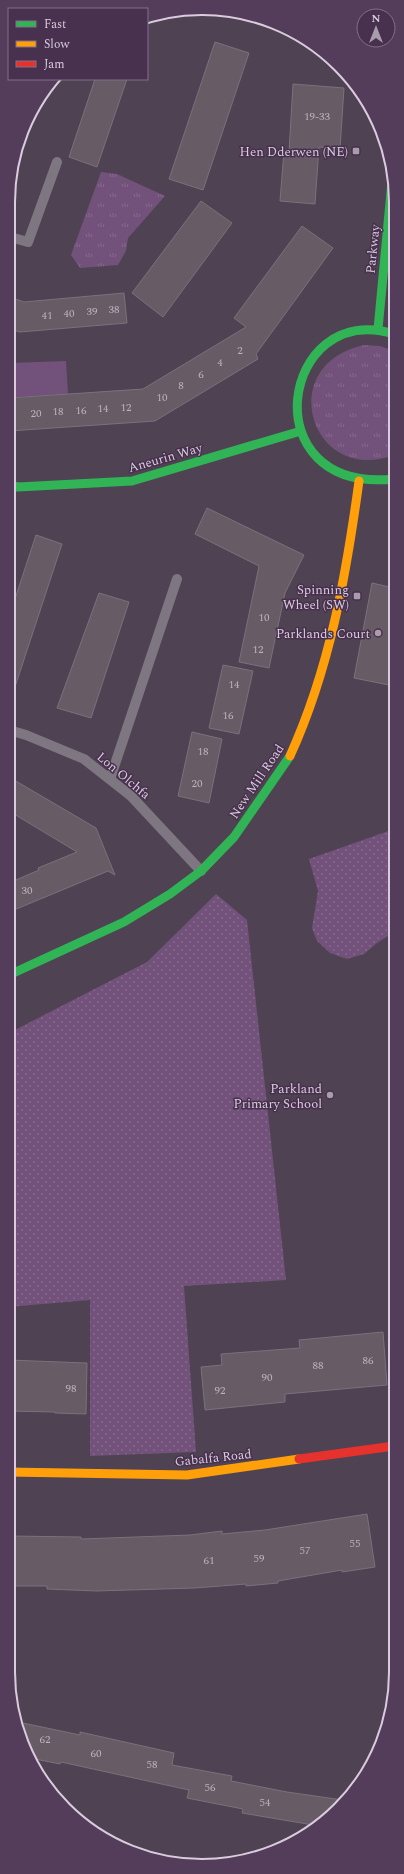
<svg xmlns="http://www.w3.org/2000/svg" width="404" height="1874" font-family="Spectral,serif">
<style>
.grass{fill:url(#grass-tufts)}
.park{fill:url(#park-dots)}
.garden{fill:#72517b}
.building{fill:#675b66;stroke:#7d707c}
.lines{fill:none;stroke-linecap:round;stroke-linejoin:round}
.lane{stroke:#7e7681;stroke-width:10}
.street{stroke:#7e7681;stroke-width:10}
.fast{stroke:#30b455;stroke-width:9}
.slow{stroke:#ff9f0a;stroke-width:9}
.jam{stroke:#e5322d;stroke-width:9}
.poi-dot{fill:#a99cad;stroke:#48314e;stroke-width:1.5}
.labels{text-anchor:middle;stroke-width:3;stroke-linejoin:round;paint-order:stroke}
.number-label{font-size:11px;fill:#bdb0c0}
.poi-label{font-size:13px;fill:#daccde;stroke:#48314e;text-anchor:end}
.street-label{font-size:13px;fill:#daccde;stroke:#48314e}
.rim{fill:none;stroke:#daccde;stroke-width:2}
</style>
<defs>
<pattern id="grass-tufts" width="24" height="20" patternUnits="userSpaceOnUse"><rect width="24" height="20" fill="#72517b"/><path d="M3 7l-1-3M5 7V3M7 7l1-3M15 17l-1-3M17 17v-4M19 17l1-3" fill="none" stroke="#86698d"/></pattern>
<pattern id="park-dots" width="8" height="8" patternUnits="userSpaceOnUse"><rect width="8" height="8" fill="#72517b"/><path d="M2 2h.1M6 6h.1" fill="none" stroke="#86698d" stroke-width="1.8" stroke-linecap="round"/></pattern>
</defs>
<rect width="100%" height="100%" fill="#4f4252"/>
<path class="grass" d="M101 172 117 174 165 196 128 238 126 251 118 265 80 268 71 255Z
M364 345 380 346 394 351V455C311 486 273 365 364 345Z"/>
<path class="park" d="M394 829V932L377 943 364 954 347 959 330 953 317 941 312 928 318 891 309 859Z
M216 894 247 920 286 1280 184 1286 196 1452 90 1456V1300L8 1307 9 1033 147 962Z"/>
<path class="garden" d="M66 361 68 394 16 397 15 381H9V363Z"/>
<path class="building" d="M215 42 249 53 203 190 169 179Z
M95 79H127L97 167 69 157Z
M293 84 344 88 340 149 319 147 315 204 280 201 284 151 289 152Z
M201 201 232 223 163 317 132 293Z
M302 226 333 248 256 354 258 359 155 421 9 431V398L143 389 246 327 234 318Z
M124 293 127 323 20 332 10 329V297L24 302Z
M207 508 304 555 285 593 269 668 239 662 259 566 195 534Z
M36 535 62 544 13 693H9V617Z
M372 583 394 588V686L354 678Z
M99 593 129 602 91 718 57 708Z
M223 665 253 671 239 734 209 728Z
M192 732 222 739 209 803 178 796Z
M9 777 96 828 115 875 108 871 9 912V883L39 870 38 868 77 852 9 811Z
M383 1332 387 1385 285 1394V1402L205 1410 201 1367 222 1365 221 1354 300 1348 299 1340Z
M8 1360 87 1363 86 1414 55 1413V1412L8 1411Z
M367 1514 375 1567 342 1572V1570L278 1581V1583L246 1586V1584L195 1588 96 1591 47 1589V1586H8V1536L81 1537V1539L190 1535 222 1531V1534L265 1530Z
M18 1722 80 1735V1732L174 1753 172 1765 232 1776 231 1781 287 1792 343 1800 319 1826 242 1813 243 1809 187 1798 189 1790 61 1762 60 1764 30 1758 23 1746Z"/>
<g class="lines">
<path class="lane" d="M110 779 177 579"/>
<path class="street" d="M10 237 28 242 57 162
M9 730 26 735 84 759 131 796 201 871"/>
<path class="fast" d="M378 329 393 171
M394 334C281 299 250 494 394 479
M9 485 18 487 132 481 301 431
M9 975 124 922 170 894 201 871 234 837 290 756"/>
<path class="slow" d="M290 756C330 668 346 576 359 481
M8 1472 187 1475 299 1459"/>
<path class="jam" d="M299 1459 394 1446"/>
</g>
<g class="poi-dot">
<rect x="352" y="147" width="8" height="8" rx="2"/>
<rect x="353" y="592" width="8" height="8" rx="2"/>
<circle cx="378" cy="633" r="4"/>
<circle cx="330" cy="1095" r="4"/>
</g>
<g class="labels">
<g class="number-label">
<text x="317" y="120">19-33</text>
<text x="114" y="313">38</text>
<text x="92" y="315">39</text>
<text x="69" y="317">40</text>
<text x="47" y="319">41</text>
<text x="240" y="354">2</text>
<text x="220" y="366">4</text>
<text x="201" y="378">6</text>
<text x="181" y="389">8</text>
<text x="162" y="401">10</text>
<text x="126" y="411">12</text>
<text x="103" y="412">14</text>
<text x="81" y="414">16</text>
<text x="58" y="415">18</text>
<text x="36" y="417">20</text>
<text x="264" y="621">10</text>
<text x="258" y="653">12</text>
<text x="234" y="688">14</text>
<text x="228" y="719">16</text>
<text x="203" y="755">18</text>
<text x="197" y="787">20</text>
<text x="27" y="894">30</text>
<text x="368" y="1364">86</text>
<text x="318" y="1369">88</text>
<text x="267" y="1381">90</text>
<text x="71" y="1392">98</text>
<text x="220" y="1394">92</text>
<text x="355" y="1547">55</text>
<text x="305" y="1554">57</text>
<text x="259" y="1562">59</text>
<text x="209" y="1564">61</text>
<text x="45" y="1743">62</text>
<text x="96" y="1757">60</text>
<text x="152" y="1768">58</text>
<text x="210" y="1791">56</text>
<text x="265" y="1806">54</text>
</g>
<g class="poi-label">
<text x="348" y="156">Hen Dderwen (NE)</text>
<text x="349" y="594">Spinning<tspan x="349" dy="15">Wheel (SW)</tspan></text>
<text x="370" y="638">Parklands Court</text>
<text x="322" y="1093">Parkland<tspan x="322" dy="15">Primary School</tspan></text>
</g>
<g class="street-label">
<text transform="translate(372 249) rotate(-84)" y="5">Parkway</text>
<text transform="translate(165 457) rotate(-16)" y="5">Aneurin Way</text>
<text transform="translate(124 775) rotate(40)" y="5">Lon Olchfa</text>
<text transform="translate(256 781) rotate(-56)" y="5">New Mill Road</text>
<text transform="translate(213 1457) rotate(-6)" y="5">Gabalfa Road</text>
</g>
</g>
<path d="M0 0H404V1874H0ZM202 15H202A187 187 0 0 1 389 202V1672A187 187 0 0 1 202 1859H202A187 187 0 0 1 15 1672V202A187 187 0 0 1 202 15Z" fill="#543d5a" fill-rule="evenodd"/>
<path class="rim" d="M202 15H202A187 187 0 0 1 389 202V1672A187 187 0 0 1 202 1859H202A187 187 0 0 1 15 1672V202A187 187 0 0 1 202 15Z"/>
<rect x="8" y="8" width="140" height="72" fill="#48314e" stroke="#826f88"/>
<rect x="16" y="21" width="20" height="6" fill="#30b455" stroke="#826f88"/>
<text x="44" y="28" font-size="12" fill="#daccde">Fast</text>
<rect x="16" y="41" width="20" height="6" fill="#ff9f0a" stroke="#826f88"/>
<text x="44" y="48" font-size="12" fill="#daccde">Slow</text>
<rect x="16" y="61" width="20" height="6" fill="#e5322d" stroke="#826f88"/>
<text x="44" y="68" font-size="12" fill="#daccde">Jam</text>
<g transform="translate(376 28)"><circle r="19" fill="#48314e" stroke="#826f88"/>
<path d="M0-3L7 15L0 10L-7 15Z" fill="#a99cad"/>
<text y="-6" font-size="11" font-weight="bold" text-anchor="middle" fill="#daccde">N</text>
</g>
</svg>
